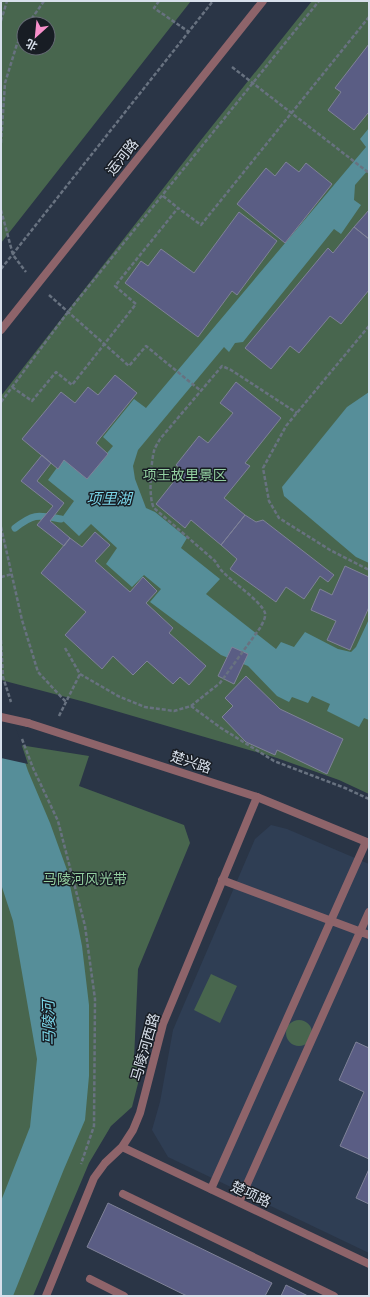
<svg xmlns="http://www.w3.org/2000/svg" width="370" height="1297" font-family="'Varela Round','Noto Sans SC',sans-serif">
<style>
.built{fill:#2f3e54}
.green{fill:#48664e;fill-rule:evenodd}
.water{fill:#568e99}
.pier{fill:#2a3546}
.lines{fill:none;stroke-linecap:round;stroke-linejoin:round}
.stream{stroke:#568e99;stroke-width:7}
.building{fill:#5a5d84;stroke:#7f8298}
.path{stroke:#687280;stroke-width:2.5;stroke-dasharray:4 2;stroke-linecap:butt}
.service{stroke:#8e646a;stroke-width:8}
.pedestrian{stroke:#8e646a;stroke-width:8}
.minor{stroke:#8e646a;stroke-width:8}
.tertiary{stroke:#8e646a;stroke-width:8}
.tertiary-bridge{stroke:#8e646a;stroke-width:8}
.labels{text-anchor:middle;stroke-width:3;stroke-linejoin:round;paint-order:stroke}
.street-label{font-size:14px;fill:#d8e0eb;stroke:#181d24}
.park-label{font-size:14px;fill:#93cfa0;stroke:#181d24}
.water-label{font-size:15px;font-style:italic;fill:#7bd7e9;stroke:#181d24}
</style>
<rect width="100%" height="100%" fill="#2a3546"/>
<path class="built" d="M271 825 287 829 369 864V1253L168 1157 152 1130 160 1102 173 1030 255 839Z"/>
<path class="green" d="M1 1H191L1 243ZM24 24H48V48H24Z
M312 1H369V794L339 780 277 758 85 702 1 680V396L197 145Z
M1 742 89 756 79 786 184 825 190 843 138 969 134 1060 145 1056 132 1107 111 1126 89 1163 33 1296H1Z
M211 974 237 986 220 1023 194 1010Z
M286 1033a13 13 0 1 1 26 0a13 13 0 1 1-26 0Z"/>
<path class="water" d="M369 128V169L355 185 354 200 361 205 341 234 334 229 243 342 235 343 229 352 224 347 138 450 133 466 135 479 146 508 155 512 187 538 181 548 220 579 206 594 276 649 281 642 294 647 305 632 338 649 351 652 356 647 369 619V720L364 718 359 727 327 711 330 704 312 696 308 703 292 697 289 702 277 696 248 666 221 655 150 602 161 589 144 575 132 587 106 564 117 548 91 524 79 536 61 519 74 501 48 480 64 458 87 477 113 446 103 437 134 399 146 408 366 147 360 139Z
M369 392V563L356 557 284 496 282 487 347 407Z
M1 691 28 771 50 823 67 870 82 946 89 1005V1076L85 1120 64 1169 13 1296H1V1201L30 1127 37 1059 13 921 1 884Z"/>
<path class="pier" d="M1 691 4 692 28 764 1 758Z"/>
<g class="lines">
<path class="stream" d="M15 528C34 513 38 515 61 519"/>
</g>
<path class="building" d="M369 44V113H368L354 130 328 110 341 92 335 88Z
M286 162 299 172 306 163 332 184 285 243 237 204 266 168 275 176Z
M369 210V239L354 227Z
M239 212 277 241 237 295 232 291 198 337 125 283 141 261 148 266 161 249 194 273Z
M354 227 369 239V290L341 324 330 316 299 353 290 346 271 369 245 348 328 248 333 253Z
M115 375 137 393 96 443 108 454 87 479 64 460 58 469 22 439 61 392 75 403 88 387 98 395Z
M236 382 281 418 245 463 250 466 224 498 245 515 221 545 191 520 185 528 156 504 183 470 176 465 199 436 208 443 233 413 220 403Z
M42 455 51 463 37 481 64 503 50 521 70 538 64 546 37 525 53 506 21 481Z
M245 515 256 522 263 520 334 575 328 582 320 576 304 599 286 587 276 602 230 569 237 559 221 545Z
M95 532 110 545 95 561 130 592 143 577 157 591 146 603 173 628 169 633 206 666 189 685 180 677 173 684 147 661 133 675 113 656 102 669 65 635 86 612 41 573 70 538 82 547Z
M345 566 369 577V607L350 650 327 640 336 621 311 610 320 589 332 595Z
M232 647 248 654 234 684 218 676Z
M246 676 280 709 343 739 327 774 277 750 275 755 246 742 222 717 233 706 225 698Z
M356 1042 369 1048V1159L340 1146 364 1092 339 1080Z
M369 1169V1204L356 1198Z
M108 1203 272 1283 265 1296H187L87 1247Z
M286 1285 308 1296H281Z"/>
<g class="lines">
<path class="path" d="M159 1 154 8 189 32
M1 21 7 1
M28 24 44 1
M232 67 369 173
M1 143 5 83 17 44 24 31
M163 196 178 208
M1 210 13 255 26 272
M1 269 213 1
M49 295 129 366 146 346 201 391
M369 326 286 426 263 468 269 501 279 518 330 550 369 570
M12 387 32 401 56 372 72 385 136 304 115 286 178 208 201 225 369 17
M1 402 68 312 319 1
M1 527 22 620 38 672 66 702
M1 577 12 574
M1 640 3 677 11 702
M65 648 80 674 118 696 145 707 174 711 191 706 221 728 274 761 345 788 369 799
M191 706 220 683 260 628C262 624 266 618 265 613 262 602 231 581 222 571 219 568 217 564 215 561L154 508C148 498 151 463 154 451 155 447 158 443 160 439L222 366 231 370 297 413
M59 716 80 674
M22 739 33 768 58 821 85 926 95 999 94 1126 81 1164"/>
<path class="service" d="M123 1194 334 1296
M90 1279 124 1296"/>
<path class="pedestrian" d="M222 880 369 935
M211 1189 366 842
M239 1202 369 912"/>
<path class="minor" d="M122 1147 369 1264
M46 1296 94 1178 105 1163 122 1147 133 1130 140 1113 163 1024 257 797"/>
<path class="tertiary" d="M1 330 263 1
M28 723 257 797 369 843"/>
<path class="tertiary-bridge" d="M1 717 28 723"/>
</g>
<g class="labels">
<g class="street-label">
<text transform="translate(122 157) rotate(-51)" y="5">运河路</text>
<text transform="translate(191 762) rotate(18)" y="5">楚兴路</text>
<text transform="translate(145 1047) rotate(-74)" y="5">马陵河西路</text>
<text transform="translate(251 1194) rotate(25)" y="5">楚项路</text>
</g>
<g class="park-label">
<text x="185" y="480">项王故里景区</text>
<text x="85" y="884">马陵河风光带</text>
</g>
<g class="water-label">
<text x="109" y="504">项里湖</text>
<text transform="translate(49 1023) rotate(-91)" y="5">马陵河</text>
</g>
</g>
<rect width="370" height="1297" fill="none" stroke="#d8e0eb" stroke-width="4"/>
<g transform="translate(36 36) rotate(207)"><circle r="19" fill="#181d24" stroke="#656b74"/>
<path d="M0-3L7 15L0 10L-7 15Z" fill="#f890cb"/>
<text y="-6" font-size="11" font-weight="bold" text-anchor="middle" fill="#d8e0eb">北</text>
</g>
</svg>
